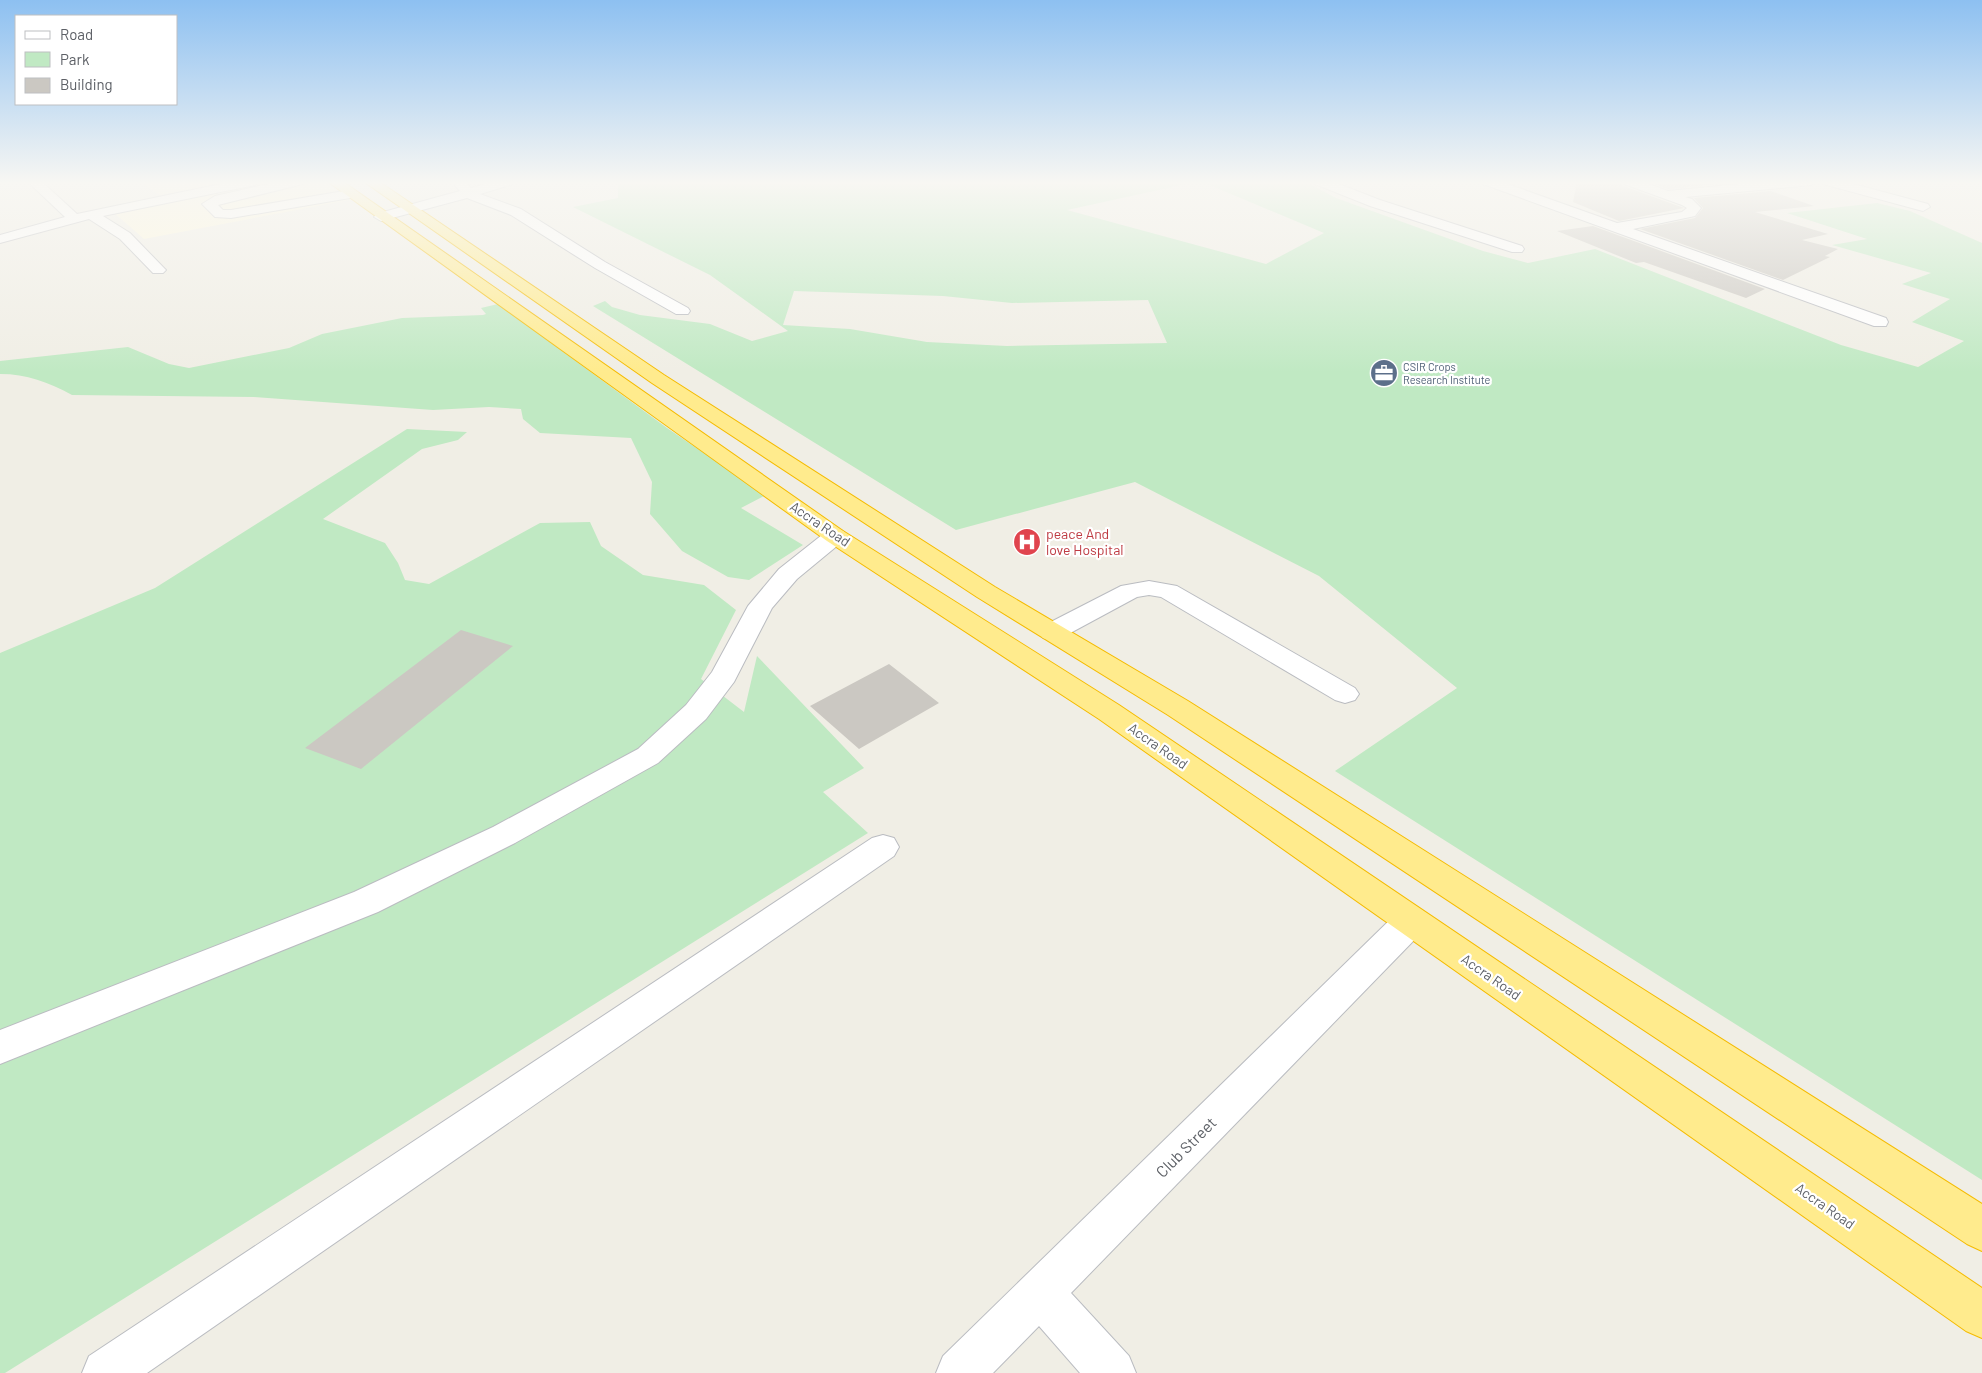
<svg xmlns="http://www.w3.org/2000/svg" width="1982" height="1373" font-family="Barlow,sans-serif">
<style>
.commercial{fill:#fff9db}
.green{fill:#c0e9c3;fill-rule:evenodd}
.building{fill:#cbc8c2}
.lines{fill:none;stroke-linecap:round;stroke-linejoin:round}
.minor-casing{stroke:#babcc1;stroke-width:2}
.highway-casing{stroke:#f5bb00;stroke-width:2}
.minor{fill:#fff;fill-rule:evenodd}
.highway{fill:#ffeb8d;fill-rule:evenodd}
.labels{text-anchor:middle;stroke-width:4.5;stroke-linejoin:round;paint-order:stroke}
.far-service-label{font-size:11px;fill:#4e5e75;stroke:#fff;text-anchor:start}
.street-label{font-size:14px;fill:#5d6066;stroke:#fff}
.health-label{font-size:14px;fill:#be3a42;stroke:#fff;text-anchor:start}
.near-street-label{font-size:16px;fill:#5d6066;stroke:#fff}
</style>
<rect width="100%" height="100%" fill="#f0eee5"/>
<path class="commercial" d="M139 181H235L160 195Z
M267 181H324L349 200 144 239 112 211Z"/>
<path class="green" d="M618 181H1304L1336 198 1483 251 1528 263 1595 249 1841 345 1918 367 1964 341 1912 322 1950 299 1902 284 1931 273 1832 245 1867 239 1787 213 1877 203 1910 211 1982 243V1180L1335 771 1457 688 1319 576 1135 482 956 530 593 306 605 301 612 307 640 315 710 324 752 341 788 331 710 275 573 207 618 198ZM1200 181 1324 233 1266 264 1067 210ZM794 291 943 296 1012 303 1148 300 1167 343 1007 346 927 342 850 329 783 325Z
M498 304 667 428 766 495 741 508 803 545 749 580 728 577 682 551 650 514 652 482 631 438 540 433 523 419 521 409 489 407 433 410 254 397 72 395C48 382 27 374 0 374V361L128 347 169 364 189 368 289 348 322 334 402 318 483 315 486 314 481 308Z
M407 429 467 432 458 440 422 449 323 519 385 543 398 563 405 580 429 584 540 523 590 522 601 546 643 575 704 585 736 610 701 679 744 712 757 656 864 768 823 792 868 833 5 1373H0V653L155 588Z"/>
<path class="building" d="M1577 181H1620L1623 186 1684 208 1619 221 1573 202Z
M1647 181H1708L1717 184 1668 189Z
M1771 191 1814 206 1755 212 1828 234 1802 240 1838 249 1825 256 1830 257 1783 280 1640 229 1695 218 1703 208 1694 198Z
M1593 226 1765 289 1746 298 1644 262 1636 263 1557 231Z
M461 630 513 646 361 769 305 748Z
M889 664 939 703 859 749 810 706Z"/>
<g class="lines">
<g class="minor-casing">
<path id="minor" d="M27 181H41L77 214 235 181H261L255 185 103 216 130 233 163 267 166 270 163 273H153L120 239 89 219 0 243V235L65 217Z
M281 181H305L303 184 218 205 223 210H231L350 190 356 194 350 198 231 218 215 217 202 204 215 196Z
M451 181H464L471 188 495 181H515L513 184 480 194 521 209 605 262 688 308 690 311 688 314H676L595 268 511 215 467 198 381 221 374 217 376 214 460 191Z
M1313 181H1331L1380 200 1522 246 1524 249 1522 252H1512L1370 206 1315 184Z
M1481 181H1499L1617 223 1682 212 1687 208 1682 205 1624 184 1622 181H1641L1668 191 1770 181H1817L1811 185 1685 197 1692 199 1701 208 1695 216 1633 229 1886 318 1888 322 1886 326H1874L1483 184Z
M1821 181H1842L1928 204 1930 207 1923 211 1823 184Z
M835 529 843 531 847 536 843 541 797 579 772 608 734 682 706 719 658 763 515 843 378 912 0 1064V1030L354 892 493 827 638 749 686 705 712 672 748 606 779 569 827 531Z
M1149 581 1177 586 1355 688 1359 694 1355 700 1345 703 1335 700 1161 597 1149 595 1137 597 1061 638 1052 640 1043 638 1039 632 1043 626 1121 586Z
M883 835 894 838 899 847 894 856 147 1373H82L89 1356 872 838Z
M1411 907 1423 911 1428 921 1423 931 1071 1293 1129 1356 1136 1373H1080L1039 1326 993 1373H936L943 1356 1399 911Z"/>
</g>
<g class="highway-casing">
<path id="highway" d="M327 181H342L843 531 1119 705 1982 1288V1338L1966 1331 1099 719 827 541Z
M363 181H378L664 375 995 587 1188 701 1982 1204V1251L1967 1244 1168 715 977 597 652 383Z"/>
</g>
<use href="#minor" class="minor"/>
<use href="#highway" class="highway"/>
</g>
<linearGradient id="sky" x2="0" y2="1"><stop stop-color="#8dc0f1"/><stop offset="0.49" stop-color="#f8f7f3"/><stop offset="1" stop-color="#f8f7f3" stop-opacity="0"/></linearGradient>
<rect width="1982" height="373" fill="url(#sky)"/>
<defs>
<g id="office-disc" transform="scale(1.4375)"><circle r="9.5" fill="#5c6f8a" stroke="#fff"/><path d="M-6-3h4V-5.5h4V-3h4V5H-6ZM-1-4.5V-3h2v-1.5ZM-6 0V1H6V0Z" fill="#fff"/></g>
<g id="hospital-disc" transform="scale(1.4375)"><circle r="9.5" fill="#e0444e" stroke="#fff"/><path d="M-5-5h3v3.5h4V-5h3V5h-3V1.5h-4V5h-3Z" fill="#fff"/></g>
</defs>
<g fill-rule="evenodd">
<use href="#office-disc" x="1384" y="373"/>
<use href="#hospital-disc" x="1027" y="542"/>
</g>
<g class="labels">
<g class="far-service-label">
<text x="1403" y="371">CSIR Crops<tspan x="1403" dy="13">Research Institute</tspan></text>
</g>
<g class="street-label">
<text transform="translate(820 524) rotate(34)" y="5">Accra Road</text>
<text transform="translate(1158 746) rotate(35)" y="5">Accra Road</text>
<text transform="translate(1491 977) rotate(35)" y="5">Accra Road</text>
<text transform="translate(1825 1206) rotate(35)" y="5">Accra Road</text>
</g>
<g class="health-label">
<text x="1046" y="539">peace And<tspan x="1046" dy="16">love Hospital</tspan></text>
</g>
<g class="near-street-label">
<text transform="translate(1186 1147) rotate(-45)" y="6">Club Street</text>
</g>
</g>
<rect x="15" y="15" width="162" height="90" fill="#ffffff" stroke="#bebfc2"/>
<rect x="25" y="31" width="25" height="8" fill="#ffffff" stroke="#bebfc2"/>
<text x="60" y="40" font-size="15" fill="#5d6066">Road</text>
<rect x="25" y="52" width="25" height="15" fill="#c0e9c3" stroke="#bebfc2"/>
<text x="60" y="65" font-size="15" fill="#5d6066">Park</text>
<rect x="25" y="78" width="25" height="15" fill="#cbc8c2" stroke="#bebfc2"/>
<text x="60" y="90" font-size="15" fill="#5d6066">Building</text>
</svg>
